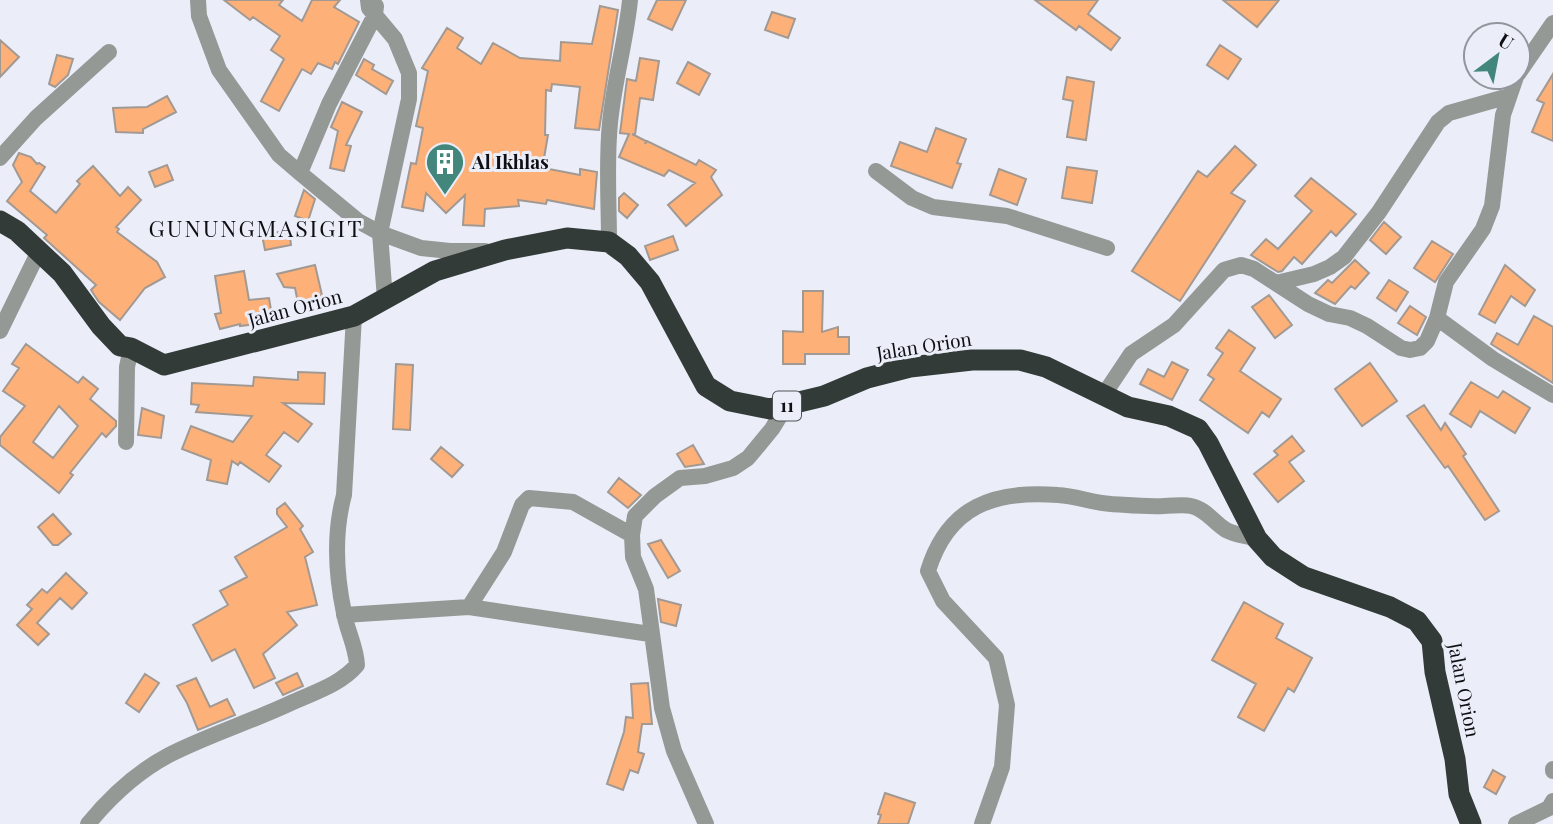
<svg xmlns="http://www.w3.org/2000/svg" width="1553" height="824" font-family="'Playfair Display',serif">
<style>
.building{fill:#feb079;stroke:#a29993;stroke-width:2;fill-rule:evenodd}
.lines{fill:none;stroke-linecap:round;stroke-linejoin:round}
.minor{stroke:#949996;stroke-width:16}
.highway{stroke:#323b37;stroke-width:21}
.labels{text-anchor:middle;stroke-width:6;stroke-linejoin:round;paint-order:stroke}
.shield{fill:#ebeef9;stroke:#505257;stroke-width:2}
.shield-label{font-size:18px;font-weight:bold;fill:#0e0f12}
.poi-label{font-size:19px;font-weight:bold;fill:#0e0f12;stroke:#ebeef9;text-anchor:start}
.street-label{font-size:19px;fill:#0e0f12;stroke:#ebeef9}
.quarter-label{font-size:23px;letter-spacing:2px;fill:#0e0f12;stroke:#ebeef9}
</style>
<rect width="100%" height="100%" fill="#ebeef9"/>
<path class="building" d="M224 0H283L279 5 302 21 312 0H340L334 7 359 22 338 64 335 62 332 69 318 63 311 74 302 69 279 111 261 101 284 59 271 50 280 36 253 17 250 20Z
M657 0H686L672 30 648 19Z
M1035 0H1098L1088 14 1120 38 1111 50 1079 26 1076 30Z
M1223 0H1279L1257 27Z
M600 6 618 10 599 130 575 128 580 87 552 84 551 91 546 90 545 135H548L543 164 550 165 549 169 580 175V169L597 172 594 209 547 200 546 204 518 200 519 206 485 209 484 226 463 225 465 195 446 213 426 193 423 211 402 207 411 163 416 164 423 128 416 126 428 71 422 68 447 28 463 38 457 48 481 64 493 43 520 58 560 61 561 42 592 44Z
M772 12 795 19 788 38 765 30Z
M0 40 19 57 0 77Z
M1220 45 1241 59 1228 79 1207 65Z
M57 55 73 59 68 75 55 87 49 84Z
M640 58 659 61 653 100 640 98 635 135 632 134 646 141 645 144 647 141 696 165 699 160 716 170 711 177 722 195 686 226 668 205 695 183 669 170 664 176 619 157 629 134 620 133 627 79 636 81Z
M364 59 374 65 372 69 393 81 386 94 356 75Z
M688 62 710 74 699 95 677 83Z
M1553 74V141L1532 132 1544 103 1537 100Z
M1067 77 1094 82 1086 140 1067 137 1073 101 1063 99Z
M167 96 176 112 143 129V133L116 132 113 108 147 107Z
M342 102 362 112 346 145 351 146 344 171 330 168 338 131 331 127Z
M936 128 966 139 957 163 961 164 952 188 891 166 900 142 927 152Z
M1235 146 1256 165 1231 193 1245 201 1180 301 1132 271 1198 171 1207 177Z
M19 153 31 157 37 164 39 163 45 167 30 191 56 213 80 184 77 181 93 166 120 196 128 187 141 200 116 227 119 229 117 232 157 262 165 277 145 288 120 320 99 302 91 290 96 285 44 238 47 235 7 201 22 182 13 165Z
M167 165 173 180 155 187 149 172Z
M1067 167 1097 171 1092 203 1062 198Z
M999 169 1026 179 1017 205 990 195Z
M1311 178 1356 214 1336 236 1331 231 1302 264 1294 257 1282 271 1278 272 1251 255 1266 239 1278 249 1312 211 1295 196Z
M304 190 315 199 308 221 295 216Z
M624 193 638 205 627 218 619 211V198Z
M1384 222 1401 237 1386 254 1370 240Z
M289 230 291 245 265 250 262 235Z
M673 236 678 250 650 260 645 246Z
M1432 241 1453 254 1435 282 1414 268Z
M1355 260 1369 273 1355 289 1351 286 1335 304 1315 293 1328 280 1332 283Z
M315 265 322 295 298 303 295 288 284 287 277 274Z
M1505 265 1535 290 1525 306 1511 296 1495 323 1479 314Z
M244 271 249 300 269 298 273 322 240 326V324L220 329 215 314 221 313 215 276Z
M1389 280 1408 292 1396 311 1377 298Z
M803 291H823L822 332 838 327V337H849V354H805V364H783V331L803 332Z
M1269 295 1292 325 1275 338 1252 307Z
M1410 306 1426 317 1417 335 1398 323Z
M1534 316 1553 327V383L1491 344 1497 333 1518 345Z
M1229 330 1255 348 1240 371 1281 399 1269 417 1262 412 1248 433 1200 400 1214 379 1208 375 1223 353 1216 348Z
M26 344 78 383 83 377 98 389 90 399 116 421V426L106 437 102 433 70 473 73 475 59 493 0 445V437L25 406 3 391 19 368 12 364ZM59 406 78 426 53 458 33 442Z
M1172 362 1188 370 1172 400 1140 384 1148 369 1164 377Z
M1370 363 1397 401 1362 426 1335 389Z
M396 364 413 365 410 430 393 429Z
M298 372 325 373 324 404 283 403 312 424 298 442 284 432 266 455 281 466 269 482 240 462 238 465 232 461 227 484 207 480 211 460 182 449 191 426 233 442 252 416 196 412 199 405 191 404 192 383 253 386 254 377 298 380Z
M1471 382 1498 398 1503 391 1530 408 1515 433 1480 411 1471 427 1450 414Z
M1424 405 1441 430 1445 423 1466 454 1463 456 1499 511 1485 520 1448 466 1445 468 1407 416Z
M142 408 164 416 161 438 138 435Z
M1292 436 1304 451 1289 462 1304 481 1278 502 1254 474 1278 455 1274 451Z
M693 445 704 464 685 467 677 454Z
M441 447 463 465 452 477 431 459Z
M619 478 641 495 628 508 608 492Z
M285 503 303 526 300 529 313 552 305 557 317 605 287 612 297 625 263 654 275 678 254 688 235 649 212 661 193 625 228 605 220 591 247 577 235 557 287 527 277 514V509Z
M53 514 71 534 58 545H53L38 527Z
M661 540 680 571 668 578 648 544Z
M66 573 87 593 72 609 60 598 37 623 49 634 38 645 17 625 32 609 27 605 42 589 47 593Z
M658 599 681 605 676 626 661 622Z
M1244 602 1283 624 1276 638 1312 658 1294 692 1288 688 1264 731 1238 717 1256 684 1212 660Z
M297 673 303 686 283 695 276 683Z
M145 674 159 683 139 712 126 703Z
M196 678 210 707 227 699 235 715 198 730 187 703 177 686Z
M648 683 652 724H642L638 752 644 754 638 773 630 770 623 790 607 784 624 732 626 717 633 718 631 684Z
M1493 770 1505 777 1496 794 1484 787Z
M885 793 915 803 908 824H878L881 815 878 814Z"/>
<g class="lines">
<path class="minor" d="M198 0 199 16 219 70 279 155 300 173 358 221 380 233 421 248 450 251H485
M368 0 369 8 395 39 409 73V99L380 233 385 299
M1518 74 1553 23
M0 158 36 118 109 52
M876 171 912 198 933 207 1007 216 1107 248
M300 173 329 104 375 15 376 6
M609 242C609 203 606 162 610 123 614 81 626 41 630 0
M1276 283 1314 274 1330 267 1344 257 1379 212 1438 122 1449 113 1509 96
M1437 318 1493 359 1553 395
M0 331 39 251
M1103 396 1131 354 1174 325 1224 270 1241 265 1254 269 1308 304 1329 314 1350 318 1367 326 1401 348 1410 350 1420 348 1427 341 1437 318 1446 282 1483 229 1492 206 1503 115 1516 77
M126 442 127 367 131 348
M469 607 504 552 522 505 529 498 573 502 632 535
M344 615 469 607 650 634
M1553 769V771
M88 824C111 796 137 772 169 755 208 735 253 721 293 702 315 692 341 684 357 665 356 646 347 631 344 613 336 575 334 532 344 495L354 316
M706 824 674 751 662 708 646 589 633 557 632 535 635 516 655 496 680 478 705 476 733 468 748 458 772 429 786 406
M982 824 1002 767 1007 705 996 658 943 601 928 571C948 506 994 490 1058 495 1076 496 1093 503 1111 504 1128 505 1147 507 1164 506 1173 506 1183 504 1191 506 1206 509 1214 523 1226 530 1235 535 1248 536 1257 539
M1516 824 1549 808 1553 801"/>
<path class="highway" d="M0 221 17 231 62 273 101 326 120 346 131 348 164 365 354 316 435 271 505 250 567 238 609 242 628 256 650 282 706 386 730 401 770 409 824 396 867 378 910 367 972 360H1020L1046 367 1128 407 1169 416 1198 429 1208 443 1257 539 1273 557 1304 577 1390 607 1417 621 1432 641 1435 672 1455 759 1459 794 1471 824"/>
</g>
<defs>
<g id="building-pin" transform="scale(2.0125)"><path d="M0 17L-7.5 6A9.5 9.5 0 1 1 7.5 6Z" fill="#43877c" stroke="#ebeef9"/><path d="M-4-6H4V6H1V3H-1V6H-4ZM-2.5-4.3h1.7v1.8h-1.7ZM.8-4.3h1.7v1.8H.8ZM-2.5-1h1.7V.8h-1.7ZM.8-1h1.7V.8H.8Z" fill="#fff"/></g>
</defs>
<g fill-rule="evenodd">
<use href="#building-pin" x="445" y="162"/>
</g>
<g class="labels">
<rect class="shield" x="773" y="391.5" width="28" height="29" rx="5"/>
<g class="shield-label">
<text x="787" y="412">11</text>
</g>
<g class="poi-label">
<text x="472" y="169">Al Ikhlas</text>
</g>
<g class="street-label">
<text transform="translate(295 308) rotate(-15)" y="7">Jalan Orion</text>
<text transform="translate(924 346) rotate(-9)" y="7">Jalan Orion</text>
<text transform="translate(1464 690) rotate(79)" y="7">Jalan Orion</text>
</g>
<g class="quarter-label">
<text x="256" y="237">GUNUNGMASIGIT</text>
</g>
</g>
<g transform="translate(1497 56) rotate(32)"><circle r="33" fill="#ebeef9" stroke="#93959d" stroke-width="2"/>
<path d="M0-5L12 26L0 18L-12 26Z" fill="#43877c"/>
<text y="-10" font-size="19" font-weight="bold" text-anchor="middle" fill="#0e0f12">U</text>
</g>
</svg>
